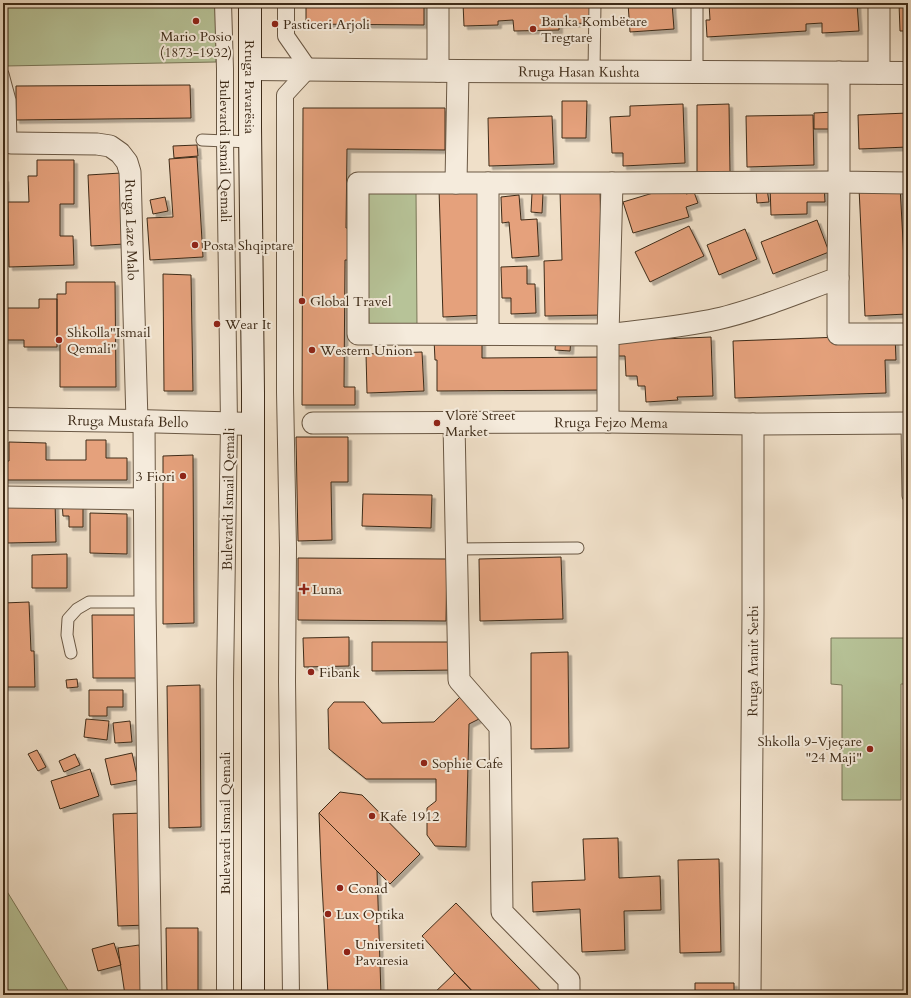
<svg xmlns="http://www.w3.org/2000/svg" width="911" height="998" font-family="Cardo,serif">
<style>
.green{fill:#b7c398;stroke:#7a7758}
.building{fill:#e5a17b;stroke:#3e2b18;filter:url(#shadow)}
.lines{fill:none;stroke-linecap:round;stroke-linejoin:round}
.service-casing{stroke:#6a5844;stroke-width:13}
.pedestrian-casing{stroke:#6a5844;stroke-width:18}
.minor-casing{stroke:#6a5844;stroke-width:23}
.tertiary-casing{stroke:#6a5844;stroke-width:24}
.secondary-casing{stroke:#3e2b18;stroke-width:24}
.service{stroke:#f5ebdc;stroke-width:11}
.pedestrian{stroke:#f5ebdc;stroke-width:16}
.minor{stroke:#f5ebdc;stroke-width:21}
.tertiary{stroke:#f5ebdc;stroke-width:22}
.secondary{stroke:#f5ebdc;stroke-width:22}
.poi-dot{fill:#8f2418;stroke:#f5ebdc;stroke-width:1.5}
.labels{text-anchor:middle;stroke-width:4;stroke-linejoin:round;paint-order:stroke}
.poi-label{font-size:14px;fill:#3e2b18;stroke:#f5ebdc;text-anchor:start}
.street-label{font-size:14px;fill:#3e2b18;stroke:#f5ebdc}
</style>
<defs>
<filter id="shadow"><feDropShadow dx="3.5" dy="3.5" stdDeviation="0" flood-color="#0004"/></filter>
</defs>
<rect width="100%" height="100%" fill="#f0e0c9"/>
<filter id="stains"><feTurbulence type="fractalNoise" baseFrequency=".005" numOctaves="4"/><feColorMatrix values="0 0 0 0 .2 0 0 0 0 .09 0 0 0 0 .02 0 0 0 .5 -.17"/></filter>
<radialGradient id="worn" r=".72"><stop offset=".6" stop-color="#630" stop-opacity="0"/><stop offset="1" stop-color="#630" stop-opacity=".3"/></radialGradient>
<path class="green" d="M3 3H58L95 4 96 3H217L216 62 5 66 3 64Z
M367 191H416L417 327H369Z
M831 638H908V684H901V800H842V685L831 684Z
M3 885 69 992 64 995H9L3 985Z"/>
<path class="building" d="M306 3H424V25L306 24Z
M463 3H591V23L559 24V30L514 31 513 20 498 21V25L464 26Z
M628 3H672L674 29 630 32Z
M709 3H857L859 31 822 33V23L806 24V31L707 37 706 20H710Z
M899 3H908V31H900Z
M190 85 191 118 16 120V86Z
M562 101H587L586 138H562Z
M683 104 685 163 623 166V153H612L610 117 630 116V106Z
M729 104 730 172H697V105Z
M303 108H445V150L347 149 346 228H354V260H345L344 387H355V405H302Z
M834 112V129H814V113Z
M908 113V147L859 149 858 115Z
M813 115 814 165 747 167 746 116Z
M552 116 554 164 489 166 488 118Z
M197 145 198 156 174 158 173 146Z
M197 157 203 257 150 260 147 218 173 217 169 159Z
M37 160H74V204H60V236H73L74 265 9 267 8 202H29L28 176H37Z
M121 173 124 244 91 246 88 175Z
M3 178H5L6 206H3Z
M824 183 825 202H807V214L771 215 770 185Z
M683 184 686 194 694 192 698 203 686 207 689 217 633 233 623 202Z
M900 186 907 314 865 316 859 188Z
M481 187 485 315 443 317 439 189Z
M767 189 769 202 757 203 756 191Z
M600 190 603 315 545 316 544 261 562 260 560 191Z
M532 193H543L542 213 531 212Z
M519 195 521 220 537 219 539 256 512 258 509 222 502 223 501 197Z
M165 197 168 211 153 214 150 200Z
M817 220 829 252 773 274 761 242Z
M689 226 704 256 650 282 635 252Z
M745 229 757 259 719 275 707 245Z
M527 266V284H535L536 313 511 314V298H502L501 267Z
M163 274 191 275 193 391H164Z
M66 282H115L116 387H60V339H57V294H66Z
M39 299H57V347H24V340H3V308H39Z
M895 335 896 360H885L886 393 735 398 733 341Z
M556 337 571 338 570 351 555 350Z
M711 337 713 396 677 397 678 400 646 402 645 386H638L637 376H626L625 356H616L615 341Z
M482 338V358L605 357V390L437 391V360H435L434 339Z
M422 352 424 391 367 393 366 354Z
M296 437H348V482H331L332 540 298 541Z
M86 440H106V458H127V480H3V461H9V442L46 443V460H86Z
M193 455 194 623 163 624V456Z
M363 494 432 495 431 528 362 526Z
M55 500 56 542 7 543 6 501Z
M83 500V527H69V516H63L62 503Z
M90 513 127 514V554L90 553Z
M67 554V588H32V555Z
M561 557 563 619 480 621 479 559Z
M298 558 447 559 446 621 298 620Z
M29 602 31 651H34L35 687H3V603Z
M92 615H136V678H93Z
M349 637V666L304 667 303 638Z
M372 642H455V670L372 671Z
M568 652 569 748 531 749V653Z
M77 679 78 687 67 688 66 680Z
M200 685 201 827 169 828 167 686Z
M89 690H123V707H107V716H89Z
M460 697 481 718 469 724 466 847 435 846 427 835V808L436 801V779H366L329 749 328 709 334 702H364L382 723 434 722Z
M86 719 109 721 107 740 84 737Z
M130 721 132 742 115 743 113 723Z
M37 750 46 767 38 771 28 754Z
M132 753 138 780 111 785 105 759Z
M75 754 80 765 64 772 59 761Z
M90 769 99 796 60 809 51 781Z
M340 792 362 795 420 854 390 884 319 813Z
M144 813 148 925 118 926 113 814Z
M319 813 377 871 381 995H328L321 866Z
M618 838 619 878 660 876 661 910 624 911 625 950 582 952 580 909 533 912 532 882 585 880 583 839Z
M719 859 721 952 680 953 678 860Z
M456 903 545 995H476L455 973 422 936Z
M166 928H198V995H167Z
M114 943 121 965 98 971 92 949Z
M139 945 147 995H125L118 948Z
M455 973 476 995H432Z
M695 983H734V995H695Z"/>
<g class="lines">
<g class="service-casing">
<path id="service" d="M594 71 595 3
M697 72V3
M3 74 10 100 11 143
M202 140 250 142
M907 423 908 496
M456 549 578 548
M71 653 67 635 68 619 77 609 89 602H145"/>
</g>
<g class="pedestrian-casing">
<g id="pedestrian">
<path id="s1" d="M223 3 225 69V141L229 423 225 681V995"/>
<path d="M286 3V36L309 69 285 95V392L288 548 287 681 291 995"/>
</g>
</g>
<g class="minor-casing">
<g id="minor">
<path d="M879 3V73"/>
<path d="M438 71V3"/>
<path d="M839 72V182L908 183"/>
<path id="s2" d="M11 143 97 144 110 146 120 153 127 162 130 172 137 421"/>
<path d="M358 183H612L608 335 358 334Z"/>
<path d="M456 183 458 71"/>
<path d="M838 278V334H908"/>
<path d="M488 334V183"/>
<path d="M144 421 145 602 151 995"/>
<path d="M608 422V335C644 330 681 327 717 319 757 310 799 292 838 278L839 182 612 183"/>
<path id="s3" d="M313 423 608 422 753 424 908 423"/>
<path d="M454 423 459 680 500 727 502 912 569 980V995"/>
<path d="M3 497 144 499"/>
<path id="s4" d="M750 995 753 613V424"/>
</g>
</g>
<g class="tertiary-casing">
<g id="tertiary">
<path id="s5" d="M250 69 458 71 908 73"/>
<path id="s6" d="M3 419 137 421 253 424"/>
</g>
</g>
<g class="secondary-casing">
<g id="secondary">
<path id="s7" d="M250 3V127L253 392V995"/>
</g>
</g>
<use href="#service" class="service"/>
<use href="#pedestrian" class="pedestrian"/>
<use href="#minor" class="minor"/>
<use href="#tertiary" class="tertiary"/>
<use href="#secondary" class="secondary"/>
</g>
<g class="poi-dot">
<circle cx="196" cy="21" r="4"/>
<circle cx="275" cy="24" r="4"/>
<circle cx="533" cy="29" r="4"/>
<circle cx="195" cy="245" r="4"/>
<circle cx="302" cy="301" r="4"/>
<circle cx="217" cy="324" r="4"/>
<circle cx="59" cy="340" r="4"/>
<circle cx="312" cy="350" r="4"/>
<circle cx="437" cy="423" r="4"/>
<circle cx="183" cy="476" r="4"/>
<path d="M302 583h4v4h4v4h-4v4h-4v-4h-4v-4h4z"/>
<circle cx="311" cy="672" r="4"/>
<circle cx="870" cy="749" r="4"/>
<circle cx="424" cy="763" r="4"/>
<circle cx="372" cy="816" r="4"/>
<circle cx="340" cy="888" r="4"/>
<circle cx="328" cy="914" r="4"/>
<circle cx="347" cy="952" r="4"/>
</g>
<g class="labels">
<g class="poi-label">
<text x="541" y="26">Banka Kombëtare<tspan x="541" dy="16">Tregtare</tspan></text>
<text x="283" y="29">Pasticeri Arjoli</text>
<text x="196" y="41" text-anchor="middle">Mario Posio<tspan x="196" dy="16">(1873-1932)</tspan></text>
<text x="203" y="250">Posta Shqiptare</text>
<text x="310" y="306">Global Travel</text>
<text x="225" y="329">Wear It</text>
<text x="67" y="337">Shkolla"Ismail<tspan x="67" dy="16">Qemali"</tspan></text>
<text x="320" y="355">Western Union</text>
<text x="445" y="420">Vlorë Street<tspan x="445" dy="16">Market</tspan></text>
<text x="175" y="481" text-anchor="end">3 Fiori</text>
<text x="312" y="594">Luna</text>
<text x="319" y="677">Fibank</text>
<text x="862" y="746" text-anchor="end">Shkolla 9-Vjeçare<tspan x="862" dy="16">"24 Maji"</tspan></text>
<text x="432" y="768">Sophie Cafe</text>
<text x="380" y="821">Kafe 1912</text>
<text x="348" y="893">Conad</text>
<text x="336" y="919">Lux Optika</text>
<text x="355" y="949">Universiteti<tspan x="355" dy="16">Pavaresia</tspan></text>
</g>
<g class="street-label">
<text dy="5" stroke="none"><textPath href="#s5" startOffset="329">Rruga Hasan Kushta</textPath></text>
<text dy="5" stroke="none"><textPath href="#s7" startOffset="84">Rruga Pavarësia</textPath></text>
<text dy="5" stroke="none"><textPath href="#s1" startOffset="148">Bulevardi Ismail Qemali</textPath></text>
<text dy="5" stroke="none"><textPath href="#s2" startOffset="191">Rruga Laze Malo</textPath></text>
<text dy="5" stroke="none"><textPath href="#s6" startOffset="125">Rruga Mustafa Bello</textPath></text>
<text dy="5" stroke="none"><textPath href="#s3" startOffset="298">Rruga Fejzo Mema</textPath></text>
<text transform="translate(228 499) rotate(-89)" y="5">Bulevardi Ismail Qemali</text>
<text dy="5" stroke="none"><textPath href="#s4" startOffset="334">Rruga Aranit Serbi</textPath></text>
<text transform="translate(225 823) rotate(-90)" y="5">Bulevardi Ismail Qemali</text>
</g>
</g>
<rect width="911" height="998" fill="none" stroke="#f0e0c9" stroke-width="16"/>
<rect x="4" y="4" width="903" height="990" fill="none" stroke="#3e2b18" stroke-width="2"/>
<rect x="8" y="8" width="895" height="982" fill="none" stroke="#3e2b18"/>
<rect width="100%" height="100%" filter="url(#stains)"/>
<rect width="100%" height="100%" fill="url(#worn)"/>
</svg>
